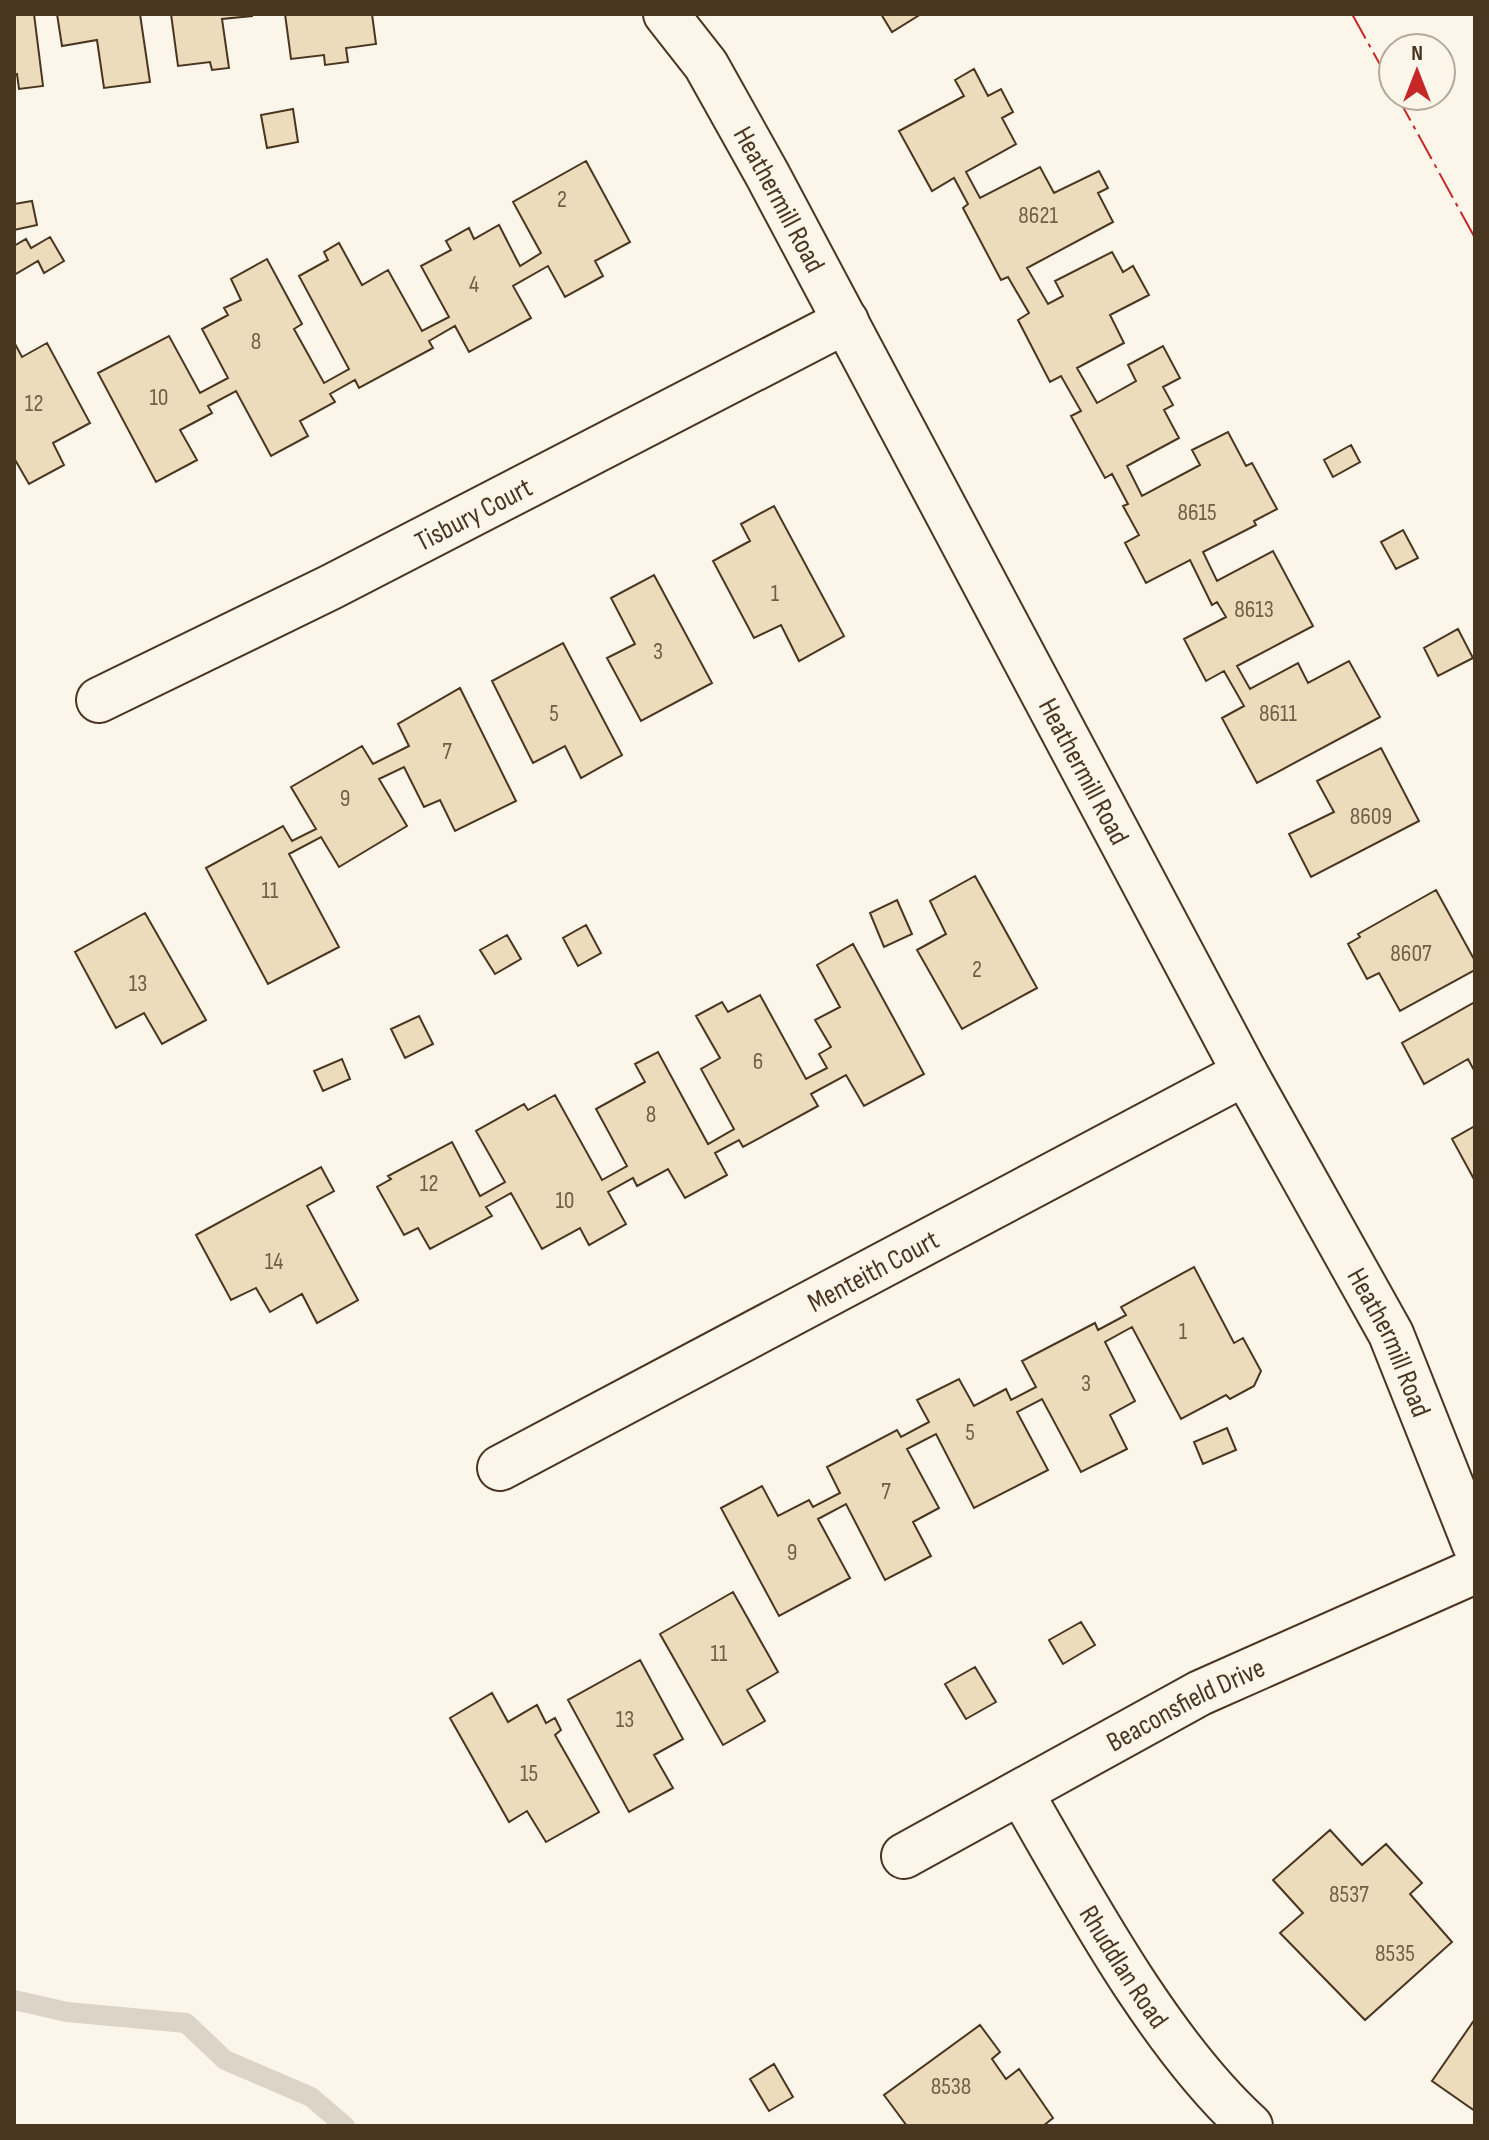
<svg xmlns="http://www.w3.org/2000/svg" width="1489" height="2140" font-family="'Sofia Sans Condensed',sans-serif">
<style>
.lines{fill:none;stroke-linecap:round;stroke-linejoin:round}
.stream{stroke:#dcd4c6;stroke-width:20}
.building{fill:#ecdcbc;stroke:#4a3520;stroke-width:2}
.minor-casing{stroke:#4a3520;stroke-width:48}
.minor{stroke:#fbf6e9;stroke-width:44}
.power{stroke:#c62828;stroke-width:2;stroke-dasharray:28 6 4 6;stroke-linecap:butt}
.labels{text-anchor:middle;stroke-width:6;stroke-linejoin:round;paint-order:stroke}
.number-label{font-size:24px;fill:#725f47}
.street-label{font-size:28px;fill:#4a3520;stroke:#fbf6e9}
</style>
<rect width="100%" height="100%" fill="#fbf6e9"/>
<g class="lines">
<path class="stream" d="M14 2000 67 2012 186 2023 225 2060 311 2097 345 2126"/>
</g>
<path class="building" d="M14 14H34L43 86 19 89 17 74 14 75Z
M57 14H140L150 82 104 88 97 40 62 46Z
M171 14H252V16L222 19 229 68 212 70 210 62 178 66Z
M285 14H372L376 44 346 48 348 62 325 65 324 55 291 59Z
M881 14H921L892 32Z
M974 69 988 96 1001 89 1013 112 1002 118 1016 144 966 172 980 198 1040 167 1054 193 1099 171 1108 188 1098 193 1113 222 1027 268 1048 304 1063 296 1055 281 1112 252 1123 272 1133 266 1149 295 1110 315 1124 343 1077 368 1097 403 1136 381 1128 365 1163 346 1180 378 1163 387 1173 405 1164 410 1179 438 1127 466 1142 496 1200 465 1192 450 1228 432 1246 466 1252 463 1277 509 1254 521 1256 525 1203 552 1217 581 1273 551 1313 626 1237 666 1250 689 1298 663 1308 683 1349 661 1380 717 1257 783 1222 718 1244 706 1224 671 1206 681 1184 639 1226 617 1217 602 1212 605 1190 560 1146 583 1125 543 1139 535 1123 506 1128 504 1112 474 1105 478 1071 416 1081 411 1061 376 1050 382 1018 320 1029 313 1008 277 1001 280 963 208 968 204 954 178 932 191 899 131 964 96 955 80Z
M293 109 298 142 267 148 261 115Z
M586 161 630 242 595 261 603 276 565 297 548 266 513 286 531 318 469 352 455 326 429 341 433 348 359 388 355 380 330 394 335 402 300 421 308 436 271 456 236 391 208 406 212 413 180 430 197 460 156 482 98 373 169 336 200 393 228 378 202 329 228 315 224 308 241 300 231 279 267 259 302 324 294 329 324 383 349 369 299 276 328 260 324 252 339 243 362 285 388 270 422 331 449 317 421 266 451 250 446 241 469 228 474 239 499 225 520 266 541 253 513 202Z
M32 201 37 225 14 230V204Z
M50 237 64 261 44 273 38 261 14 275V246L26 239 31 248Z
M14 342 22 357 47 343 90 423 53 443 64 465 29 484 14 458Z
M1351 445 1360 462 1333 477 1324 460Z
M774 506 844 636 799 661 781 625 754 638 713 561 750 541 741 524Z
M1403 530 1418 558 1396 569 1381 542Z
M654 575 712 683 641 721 607 658 635 644 611 598Z
M1458 629 1473 658 1438 676 1424 648Z
M563 643 622 755 581 778 565 746 533 763 492 681Z
M460 688 516 801 455 831 440 800 424 807 404 767 379 779 407 826 339 867 321 837 289 854 339 947 268 984 206 868 283 826 292 841 316 829 291 787 362 746 373 764 409 746 398 724Z
M1381 748 1419 821 1311 877 1289 834 1334 812 1317 781Z
M975 876 1037 988 962 1029 917 950 946 934 930 901Z
M1436 890 1475 961V970L1400 1011 1379 973 1367 979 1348 944 1360 937 1358 934Z
M897 900 912 934 884 947 870 913Z
M145 913 206 1020 162 1044 144 1013 116 1028 75 952Z
M586 925 601 953 578 966 563 938Z
M507 935 521 959 495 974 480 950Z
M853 944 924 1074 864 1106 846 1075 811 1094 818 1106 743 1147 739 1140 715 1153 727 1175 685 1198 668 1169 637 1186 633 1178 608 1192 626 1224 589 1245 580 1228 542 1249 511 1193 486 1207 492 1216 430 1249 418 1228 404 1235 377 1187 391 1179 388 1176 452 1142 480 1196 505 1182 476 1131 524 1104 528 1110 555 1095 602 1180 627 1166 596 1109 645 1082 635 1064 658 1052 708 1144 734 1129 701 1069 720 1058 696 1016 722 1002 728 1012 760 995 806 1079 827 1068 819 1054 831 1047 815 1020 840 1007 817 965Z
M1475 1002V1072L1468 1059 1424 1084 1402 1043Z
M419 1016 433 1044 405 1058 391 1029Z
M342 1059 350 1079 323 1091 314 1071Z
M1475 1126V1181L1452 1139Z
M321 1167 334 1191 307 1206 358 1300 317 1323 302 1294 270 1312 256 1288 231 1300 196 1235Z
M1194 1267 1234 1343 1243 1338 1261 1371 1254 1386 1230 1399 1226 1395 1181 1419 1132 1327 1105 1342 1135 1401 1110 1415 1127 1449 1081 1472 1042 1399 1017 1412 1048 1470 974 1508 936 1434 907 1449 939 1508 913 1522 931 1556 885 1580 846 1504 818 1519 850 1578 779 1616 721 1508 762 1486 778 1516 809 1500 813 1507 840 1493 827 1467 897 1430 901 1437 929 1422 917 1400 959 1379 974 1406 1006 1389 1011 1400 1036 1387 1022 1361 1095 1323 1098 1330 1126 1315 1121 1307Z
M1227 1428 1236 1450 1203 1464 1194 1442Z
M733 1592 778 1672 747 1690 765 1721 723 1745 660 1634Z
M1081 1622 1095 1645 1063 1664 1049 1640Z
M640 1660 683 1739 654 1755 673 1788 629 1812 568 1700Z
M975 1667 996 1702 966 1719 945 1684Z
M492 1693 508 1722 537 1705 546 1723 555 1718 561 1730 555 1735 599 1812 546 1842 527 1811 509 1822 450 1718Z
M1330 1830 1362 1865 1386 1844 1422 1883 1410 1894 1452 1942 1365 2020 1280 1933 1303 1913 1273 1880Z
M1475 2019V2111L1432 2081Z
M980 2025 1000 2052 992 2059 1006 2079 1019 2069 1053 2118 1043 2126H907L884 2095Z
M774 2064 793 2097 769 2111 750 2079Z"/>
<g class="lines">
<g class="minor-casing">
<g id="minor">
<path id="s1" d="M666 14 706 65 767 174 1245 1073 1391 1334 1475 1545"/>
<path id="s2" d="M99 700 331 587 846 321"/>
<path id="s3" d="M500 1468 1245 1073"/>
<path id="s4" d="M1021 1793C1083 1900 1159 2043 1250 2126"/>
<path id="s5" d="M904 1856 1200 1693 1475 1571"/>
</g>
</g>
<use href="#minor" class="minor"/>
<path class="power" d="M1352 14 1393 88
M1397 96 1475 238"/>
</g>
<g class="labels">
<g class="number-label">
<text x="562" y="207">2</text>
<text x="1038" y="223">8621</text>
<text x="474" y="292">4</text>
<text x="256" y="349">8</text>
<text x="159" y="405">10</text>
<text x="34" y="411">12</text>
<text x="1197" y="520">8615</text>
<text x="775" y="601">1</text>
<text x="1254" y="617">8613</text>
<text x="658" y="659">3</text>
<text x="554" y="721">5</text>
<text x="1278" y="721">8611</text>
<text x="447" y="759">7</text>
<text x="345" y="806">9</text>
<text x="1371" y="824">8609</text>
<text x="270" y="898">11</text>
<text x="1411" y="961">8607</text>
<text x="977" y="977">2</text>
<text x="138" y="991">13</text>
<text x="758" y="1069">6</text>
<text x="651" y="1122">8</text>
<text x="429" y="1191">12</text>
<text x="565" y="1208">10</text>
<text x="274" y="1269">14</text>
<text x="1183" y="1339">1</text>
<text x="1086" y="1391">3</text>
<text x="970" y="1440">5</text>
<text x="886" y="1499">7</text>
<text x="792" y="1560">9</text>
<text x="719" y="1661">11</text>
<text x="625" y="1727">13</text>
<text x="529" y="1781">15</text>
<text x="1349" y="1902">8537</text>
<text x="1395" y="1961">8535</text>
<text x="951" y="2094">8538</text>
</g>
<g class="street-label">
<text dy="10" stroke="none"><textPath href="#s1" startOffset="218">Heathermill Road</textPath></text>
<text dy="10" stroke="none"><textPath href="#s2" startOffset="418">Tisbury Court</textPath></text>
<text dy="10" stroke="none"><textPath href="#s1" startOffset="866">Heathermill Road</textPath></text>
<text dy="10" stroke="none"><textPath href="#s3" startOffset="422">Menteith Court</textPath></text>
<text dy="10" stroke="none"><textPath href="#s1" startOffset="1514">Heathermill Road</textPath></text>
<text dy="10" stroke="none"><textPath href="#s5" startOffset="320">Beaconsfield Drive</textPath></text>
<text dy="10" stroke="none"><textPath href="#s4" startOffset="202">Rhuddlan Road</textPath></text>
</g>
</g>
<rect width="1489" height="2140" fill="none" stroke="#4a3520" stroke-width="32"/>
<g transform="translate(1417 72)"><circle r="38" fill="#fbf6e9" stroke="#b4a999" stroke-width="2"/>
<path d="M0-6L14 30L0 20L-14 30Z" fill="#c62828"/>
<text y="-12" font-size="22" font-weight="bold" text-anchor="middle" fill="#4a3520">N</text>
</g>
</svg>
